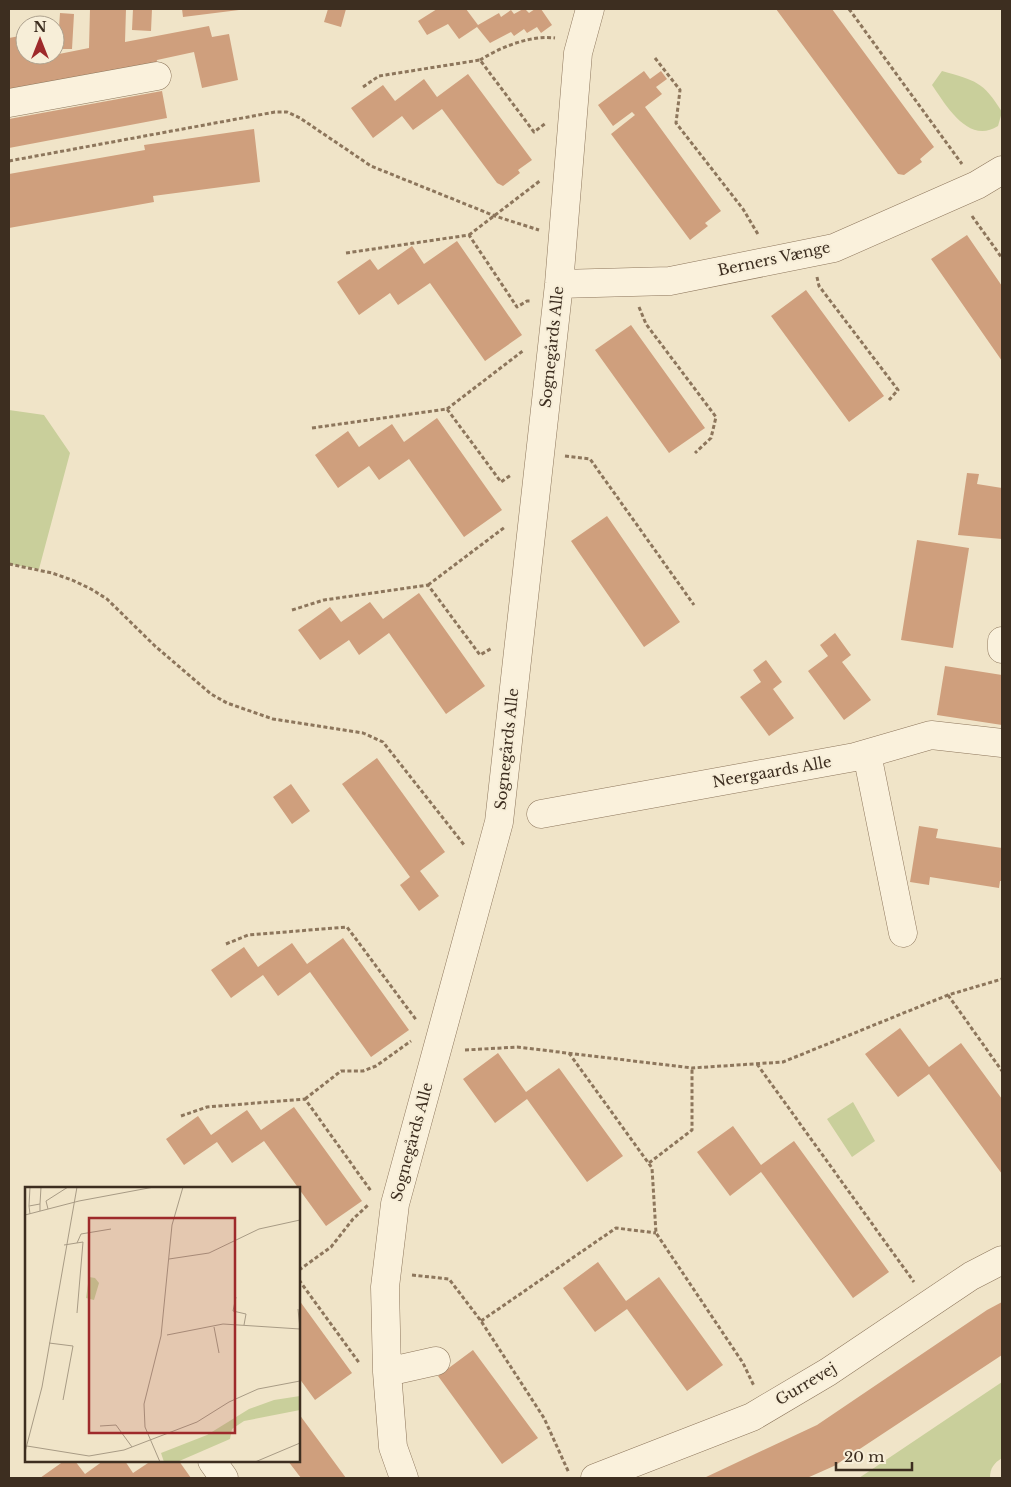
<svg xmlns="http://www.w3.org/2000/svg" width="1011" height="1487" font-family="'Libre Baskerville',serif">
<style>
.green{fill:#c9cf9b}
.building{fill:#cf9f7d}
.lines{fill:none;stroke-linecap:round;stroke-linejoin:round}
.minor-casing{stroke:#8d765c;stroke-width:29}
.path{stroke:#8d765c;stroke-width:3;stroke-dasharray:4 2.5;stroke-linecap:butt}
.minor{stroke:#faf1dc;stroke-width:28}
.labels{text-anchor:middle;stroke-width:4;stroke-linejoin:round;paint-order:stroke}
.street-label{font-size:15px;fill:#3d2e20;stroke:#f7eed8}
.inset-road{fill:none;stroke:#a89b85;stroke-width:1}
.view{fill:#9e2a2b;fill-opacity:0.15;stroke:#9e2a2b;stroke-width:2.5}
.inset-edge{fill:none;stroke:#3d2e20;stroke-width:2.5}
</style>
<rect width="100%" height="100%" fill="#f0e4c8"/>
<path class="green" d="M942 71C976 81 983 81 1002 112L998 126C968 145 946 105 932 85Z
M9 410 44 415 70 453 39 569 9 564Z
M853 1102 875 1141 852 1157 827 1119Z
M1002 1382V1458C994 1463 990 1468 990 1478H859Z"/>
<path class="building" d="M90 9H126L125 42 209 26 212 37 229 34 238 80 202 88 194 52 157 60 156 64 9 92V38L25 35V55H55V29L59 28 60 13 74 14 72 49H59V54L89 48Z
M133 9H152L151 31 132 30Z
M182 9H239V10L183 17Z
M328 9H346L341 27 324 22Z
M437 9H466L478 25 499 13 501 17 511 10 514 14 523 9H525L529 13 535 9H541L552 25 541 33 537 27 527 33 524 29 514 36 511 32 490 43 477 27 459 39 448 24 427 35 418 21Z
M776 9H832L934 147 920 159 922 162 904 175 898 174Z
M644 71 650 79 661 71 667 79 656 87 662 94 645 107 721 211 705 223 708 226 690 240 611 134 635 115 632 112 613 126 598 105Z
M468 74 532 160 518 170 520 173 503 186 497 183 442 109 413 130 402 116 373 138 351 108 383 85 395 101 424 79 437 97Z
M162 91 167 118 9 148V119Z
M254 129 260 182 153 196 154 202 9 228V174L145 150 144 145Z
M967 235 1002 286V361L931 259Z
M457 241 522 335 485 361 430 283 398 305 390 293 359 315 337 282 370 259 378 270 412 246 424 264Z
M806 290 884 396 849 422 771 316Z
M631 325 705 428 669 453 595 350Z
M437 418 502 510 464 537 409 459 379 480 369 466 338 488 315 455 348 431 359 447 392 424 404 442Z
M967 473 979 474 977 484 1002 488V539L958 535Z
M607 516 680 622 644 647 571 541Z
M917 540 969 548 953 648 901 640Z
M419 593 485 686 446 714 389 633 359 655 349 640 320 660 298 630 330 607 341 622 370 602 383 619Z
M835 633 851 655 842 662 871 700 844 720 808 671 828 656 820 645Z
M766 660 782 682 773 689 794 718 769 736 740 697 761 682 753 670Z
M945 666 1002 675V725L937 715Z
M377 758 445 852 420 871 439 896 419 911 400 885 410 877 342 784Z
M291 784 310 811 292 824 273 797Z
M919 826 938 829 936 838 1002 848V881H1000L999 888 930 877 929 885 910 882Z
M343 938 409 1030 371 1057 310 972 278 996 263 975 231 998 211 970 244 947 258 967 292 943 307 964Z
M900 1028 929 1067 961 1043 1002 1099V1174L929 1074 898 1097 865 1054Z
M498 1053 526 1092 559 1068 623 1156 587 1182 527 1099 495 1123 463 1079Z
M294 1107 362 1201 326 1226 264 1141 232 1163 217 1142 184 1165 166 1139 198 1116 211 1135 247 1110 261 1130Z
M733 1126 761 1165 794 1141 889 1272 853 1298 761 1172 730 1196 697 1152Z
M598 1262 626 1301 659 1277 723 1365 687 1391 627 1309 595 1332 563 1288Z
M299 1300 352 1373 315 1400 299 1378Z
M1002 1302V1355L834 1466 807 1478H704L817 1425 987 1310Z
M473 1350 538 1438 502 1464 438 1376Z
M299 1414 346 1478H301L288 1461H299Z
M64 1461H75L85 1474 103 1461H125L133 1473 151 1461H179L191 1478H40Z"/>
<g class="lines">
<g class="minor-casing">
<path id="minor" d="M9 103 157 76
M559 284 670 281 834 248 977 185 1002 170
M1002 641V649
M867 754 903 933
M541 814 855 757 931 735 1002 743
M387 1372 436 1361
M212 1461 224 1478
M404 1478 393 1447 387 1372 385 1287 395 1204 499 822 559 284 578 53 590 9
M595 1478 752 1417 828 1372 971 1276 1002 1260"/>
</g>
<path class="path" d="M849 9 962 164
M655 58 680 90 676 123 743 209 759 236
M480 60C501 47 530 35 555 38
M363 87 379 76 480 60 534 132 546 123
M9 161 275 112H287L300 118 371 166 495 216 539 230
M972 216 1002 258
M469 235 541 180
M346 253 469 235 517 307 527 301H532
M817 277 819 286 898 390 889 400
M639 307 646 324 716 417 711 438 695 453
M447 409 524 350
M312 428 447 409 501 482 511 475
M565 456 590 459 694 605
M9 564 52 573 72 580 91 589 107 599 155 646 211 694 227 703 273 719 363 733 383 742 465 846
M428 585 505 527
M292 610 324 600 428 585 480 655 492 648
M226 944 248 935 347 927 417 1021
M948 995 1002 1071
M465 1050 517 1047 692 1068 783 1062 948 995 1002 979
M569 1053 652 1168 656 1233 743 1363 754 1386
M757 1064 914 1282
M305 1099 341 1071H363L376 1066 411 1041
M181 1116 207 1107 305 1099 371 1191
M649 1163 692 1130V1068
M299 1270 331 1247 353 1219 368 1205
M412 1275 449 1279 481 1321 544 1418 569 1473
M299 1280 360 1364
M481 1321 616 1228 656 1233"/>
<use href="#minor" class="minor"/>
</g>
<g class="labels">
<g class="street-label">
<text transform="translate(774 259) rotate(-12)" y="5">Berners Vænge</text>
<text transform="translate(552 347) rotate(-84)" y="5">Sognegårds Alle</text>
<text transform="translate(507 749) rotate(-84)" y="5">Sognegårds Alle</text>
<text transform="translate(772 772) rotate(-10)" y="5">Neergaards Alle</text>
<text transform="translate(412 1142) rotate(-75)" y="5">Sognegårds Alle</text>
<text transform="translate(806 1384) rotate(-31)" y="5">Gurrevej</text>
</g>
</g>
<g transform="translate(25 1187)">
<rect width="275" height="275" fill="#f0e4c8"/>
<path d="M64 90 70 91 74 96 69 113 61 111ZM275 209V223L219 234 207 242 205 252 152 275H139L136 266 182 248 224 222 249 213Z" fill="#c9cf9b"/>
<path class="inset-road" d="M15 17 16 0M4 19 5 0M23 22 21 14 43 0M5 27 4 19 15 17V24M0 28 54 14 129 0M52 56 56 47 86 42M39 58 58 55 52 126M144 72 184 66 234 42 275 33M211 110 208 124 221 127 219 138M273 122 275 142M189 140 194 166M142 148 198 137 275 142M24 156 48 159 38 213M75 239 91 238 107 260M2 259 64 269 99 263 172 235 204 215 233 202 275 194M0 265 17 200 52 0M135 275 120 240 119 217 136 149 147 38 158 0M230 275 275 256"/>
<path class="view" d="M64 31H210V246H64Z"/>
<rect width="275" height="275" class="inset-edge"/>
</g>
<rect width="1011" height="1487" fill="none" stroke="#3d2e20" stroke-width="20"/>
<g transform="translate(40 40)"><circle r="24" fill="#f7eed8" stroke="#ada18e"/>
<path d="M0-4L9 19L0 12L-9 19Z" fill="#9e2a2b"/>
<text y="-8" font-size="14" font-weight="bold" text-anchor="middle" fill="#3d2e20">N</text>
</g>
<path d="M836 1462v8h76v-8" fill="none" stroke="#3d2e20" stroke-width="2.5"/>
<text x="844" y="1462" font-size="15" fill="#3d2e20" stroke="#f7eed8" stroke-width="4" paint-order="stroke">20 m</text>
</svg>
